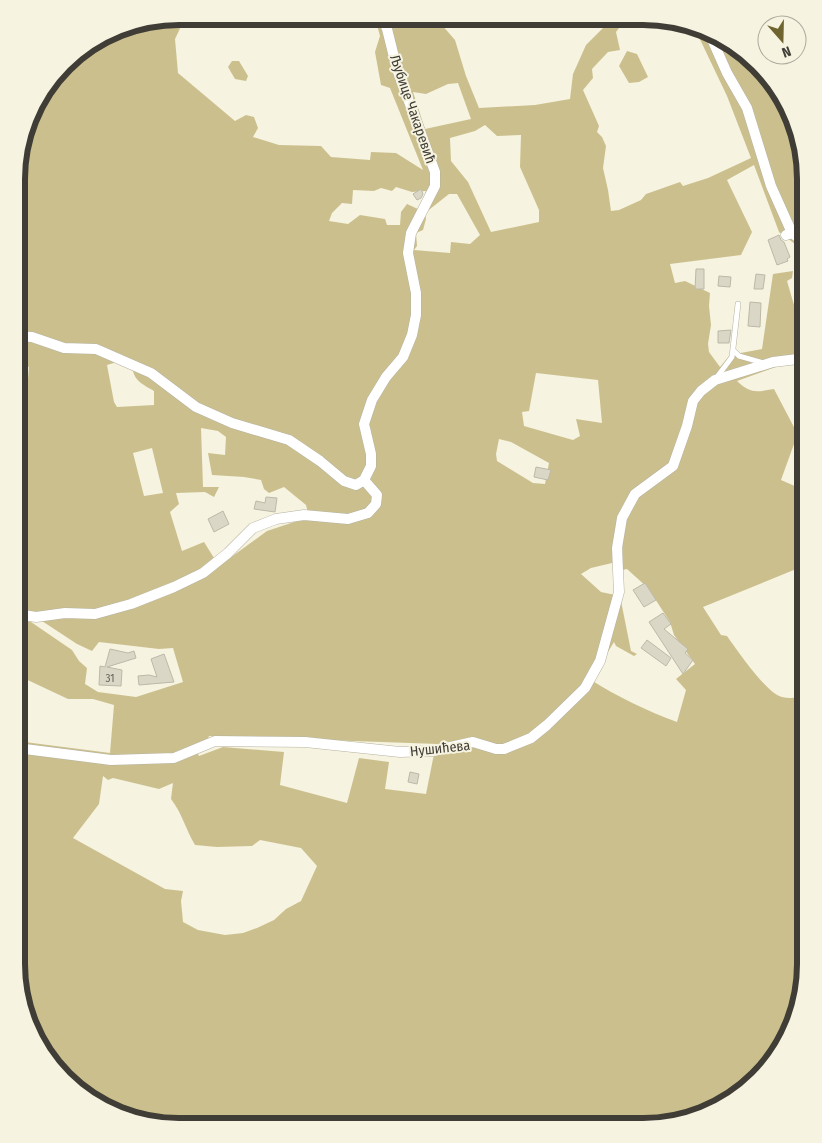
<svg xmlns="http://www.w3.org/2000/svg" width="822" height="1143" font-family="'Fira Sans Condensed',sans-serif">
<style>
.green{fill:#cbc08d;fill-rule:evenodd}
.building{fill:#dbd7c6;stroke:#bcb9a8}
.lines{fill:none;stroke-linecap:round;stroke-linejoin:round}
.lane-casing{stroke:#b6b2a1;stroke-width:6}
.street-casing{stroke:#b6b2a1;stroke-width:11}
.lane{stroke:#fff;stroke-width:5}
.street{stroke:#fff;stroke-width:10}
.labels{text-anchor:middle;stroke-width:4;stroke-linejoin:round;paint-order:stroke}
.number-label{font-size:11px;fill:#66645a}
.street-label{font-size:14px;fill:#3f3d36;stroke:#f6f3e1}
.rim{fill:none;stroke:#3f3d36;stroke-width:6}
</style>
<rect width="100%" height="100%" fill="#f6f3e1"/>
<path class="green" d="M179 16H186L175 39 178 73 235 121 246 115 254 117 258 128 253 137 279 145 321 146 331 157 370 160 371 152 396 153 423 170 390 88 381 85 375 52 380 36 375 17H435L455 40 466 76 479 108 535 105 570 99 573 74 586 45 604 27 580 17 620 18 622 24 616 32 620 50 608 52 592 69 593 78 583 90 599 126 597 132 602 137 606 146 603 168 608 190 611 211 619 210 641 200 646 194 680 182 683 186 708 178 751 158 727 96 696 31 742 50 789 107 806 179V255L799 247 779 232 754 165 727 180 752 232 741 255 670 264 675 283 685 281 710 293 709 306 711 325 708 344 709 352 720 367 730 355 762 349 773 274 793 271 792 278 787 281 806 346V356L737 381C751 394 756 392 774 389L796 431 799 430 781 480 806 491V565L703 607 721 635 727 636C737 650 767 694 782 697 790 699 798 697 806 697L805 975 778 1054 715 1110 643 1127 158 1125 80 1093 33 1036 16 964 17 741 110 753 114 705 93 699H68L17 675V619L31 622 72 650 79 661 87 668 85 684 98 692 136 697 183 682 173 648 159 649 99 642 92 651 77 644 42 621 17 611V413L25 414 29 367 17 365 18 158 38 98 72 57 127 25ZM458 83 471 119 425 129 413 92 426 94 448 84ZM485 125 497 136 521 135 520 167 539 210V222L491 232 468 182 451 161 450 138 475 131ZM396 187 412 192 426 191 420 210 407 204 401 212 400 225H387L385 219 360 215 348 224 329 221 332 213 342 203 352 204 353 190 374 191 381 188 392 191ZM449 194H457L480 235 470 244 451 242 450 253 414 250 417 246 416 233 423 230 426 219 425 213ZM117 362 133 371C135 381 145 386 154 391V405L117 407 114 402 107 365ZM536 373 598 380 602 423 576 419 580 436 573 440 524 426 522 412 529 411ZM201 428 218 431 226 437 225 455 208 453 212 475 244 477 261 480 264 489 269 493 284 487 306 505 309 517 267 531 219 566 204 542 182 551 170 512 179 504 176 493 205 492 214 497 219 487H203ZM499 439 511 442 549 463 545 484 533 483 497 461 496 454ZM152 448 163 493 144 496 133 453ZM623 531 622 570 627 569 648 588 670 622 674 635 695 664 676 679 686 690 677 722C647 711 618 697 591 680L614 642 616 646 634 656 637 654 631 651 620 596 601 592 581 574 591 568 612 563ZM209 736 438 744H439L417 753 434 754 426 794 385 789 389 762 359 758 347 803 280 785 284 752 223 747 199 756 194 746 208 739ZM103 776 108 780 113 778 159 789 173 783 171 799C182 813 186 830 195 845L217 847 252 846 260 840 301 848 317 866 301 901 286 909 274 920 257 928 243 933 225 935 198 930 183 922 181 901 183 891 165 889 73 838 99 804Z
M627 51 637 54 648 77 639 82 629 83 619 66Z
M232 61H239L248 76 246 81 235 79 228 67Z"/>
<path class="building" d="M421 189 423 194 421 198 417 200 413 194Z
M779 235 781 240 784 242 790 257 787 259 788 261 777 265 768 240Z
M696 269H704V289H695Z
M756 274 765 275 763 289H754Z
M719 276 731 277 730 287 718 286Z
M750 302 761 303 760 327 748 326Z
M731 330 729 343H718V331Z
M17 369 27 371 24 381 17 380Z
M536 467 551 470 548 480 534 477Z
M266 497 277 498 275 512 254 509 256 501 265 503Z
M223 511 229 524 214 532 208 519Z
M645 583 656 600 644 607 633 590Z
M663 613 671 624 664 629 688 649 685 653 693 660 683 674 649 622Z
M647 640 671 658 666 666 641 648Z
M110 649 128 653 134 651 136 658 107 667 122 670 121 686 99 685 100 666 105 667Z
M164 654 174 682 139 685 138 676 149 675 157 677 151 659Z
M410 772 419 774 417 784 408 782Z"/>
<g class="lines">
<g class="lane-casing">
<path id="lane" d="M733 350 739 356 764 363
M717 377 732 357 738 304"/>
</g>
<g class="street-casing">
<path id="street" d="M711 37 727 73 747 108 771 186 792 233
M786 235 792 233 804 242 806 246
M17 336 32 337 64 348 96 349 151 373 196 407 232 423 289 440 320 461 344 481 356 485 364 480
M364 480 371 466V454L364 424 372 400 386 377 403 357 412 335 416 315V293L408 253 411 233 435 186V172L397 69 387 29 382 17
M17 614 36 617 65 613 95 614 131 604 174 587 203 573 228 553 253 528 276 519 304 515 348 519 368 513 376 504 377 495 364 480
M17 748 111 760 174 758 215 741 305 742 400 752 433 751 473 742 496 749H504L531 738 547 725 585 688 600 661 619 592 617 548 622 518 635 494 673 466 687 426 693 401 701 391 715 380 773 362 806 358"/>
</g>
<use href="#lane" class="lane"/>
<use href="#street" class="street"/>
</g>
<g class="labels">
<g class="number-label">
<text x="110" y="682">31</text>
</g>
<g class="street-label">
<text transform="translate(413 109) rotate(71)" y="5">Љубице Чакаревић</text>
<text transform="translate(440 748) rotate(-6)" y="5">Нушићева</text>
</g>
</g>
<path d="M0 0H822V1143H0ZM179 25H643A154 154 0 0 1 797 179V964A154 154 0 0 1 643 1118H179A154 154 0 0 1 25 964V179A154 154 0 0 1 179 25Z" fill="#f6f3e1" fill-rule="evenodd"/>
<path class="rim" d="M179 25H643A154 154 0 0 1 797 179V964A154 154 0 0 1 643 1118H179A154 154 0 0 1 25 964V179A154 154 0 0 1 179 25Z"/>
<g transform="translate(782 40) rotate(160)"><circle r="24" fill="#f6f3e1" stroke="#adaa9d"/>
<path d="M0-4L9 19L0 12L-9 19Z" fill="#6f6330"/>
<text y="-8" font-size="14" font-weight="bold" text-anchor="middle" fill="#3f3d36">N</text>
</g>
</svg>
